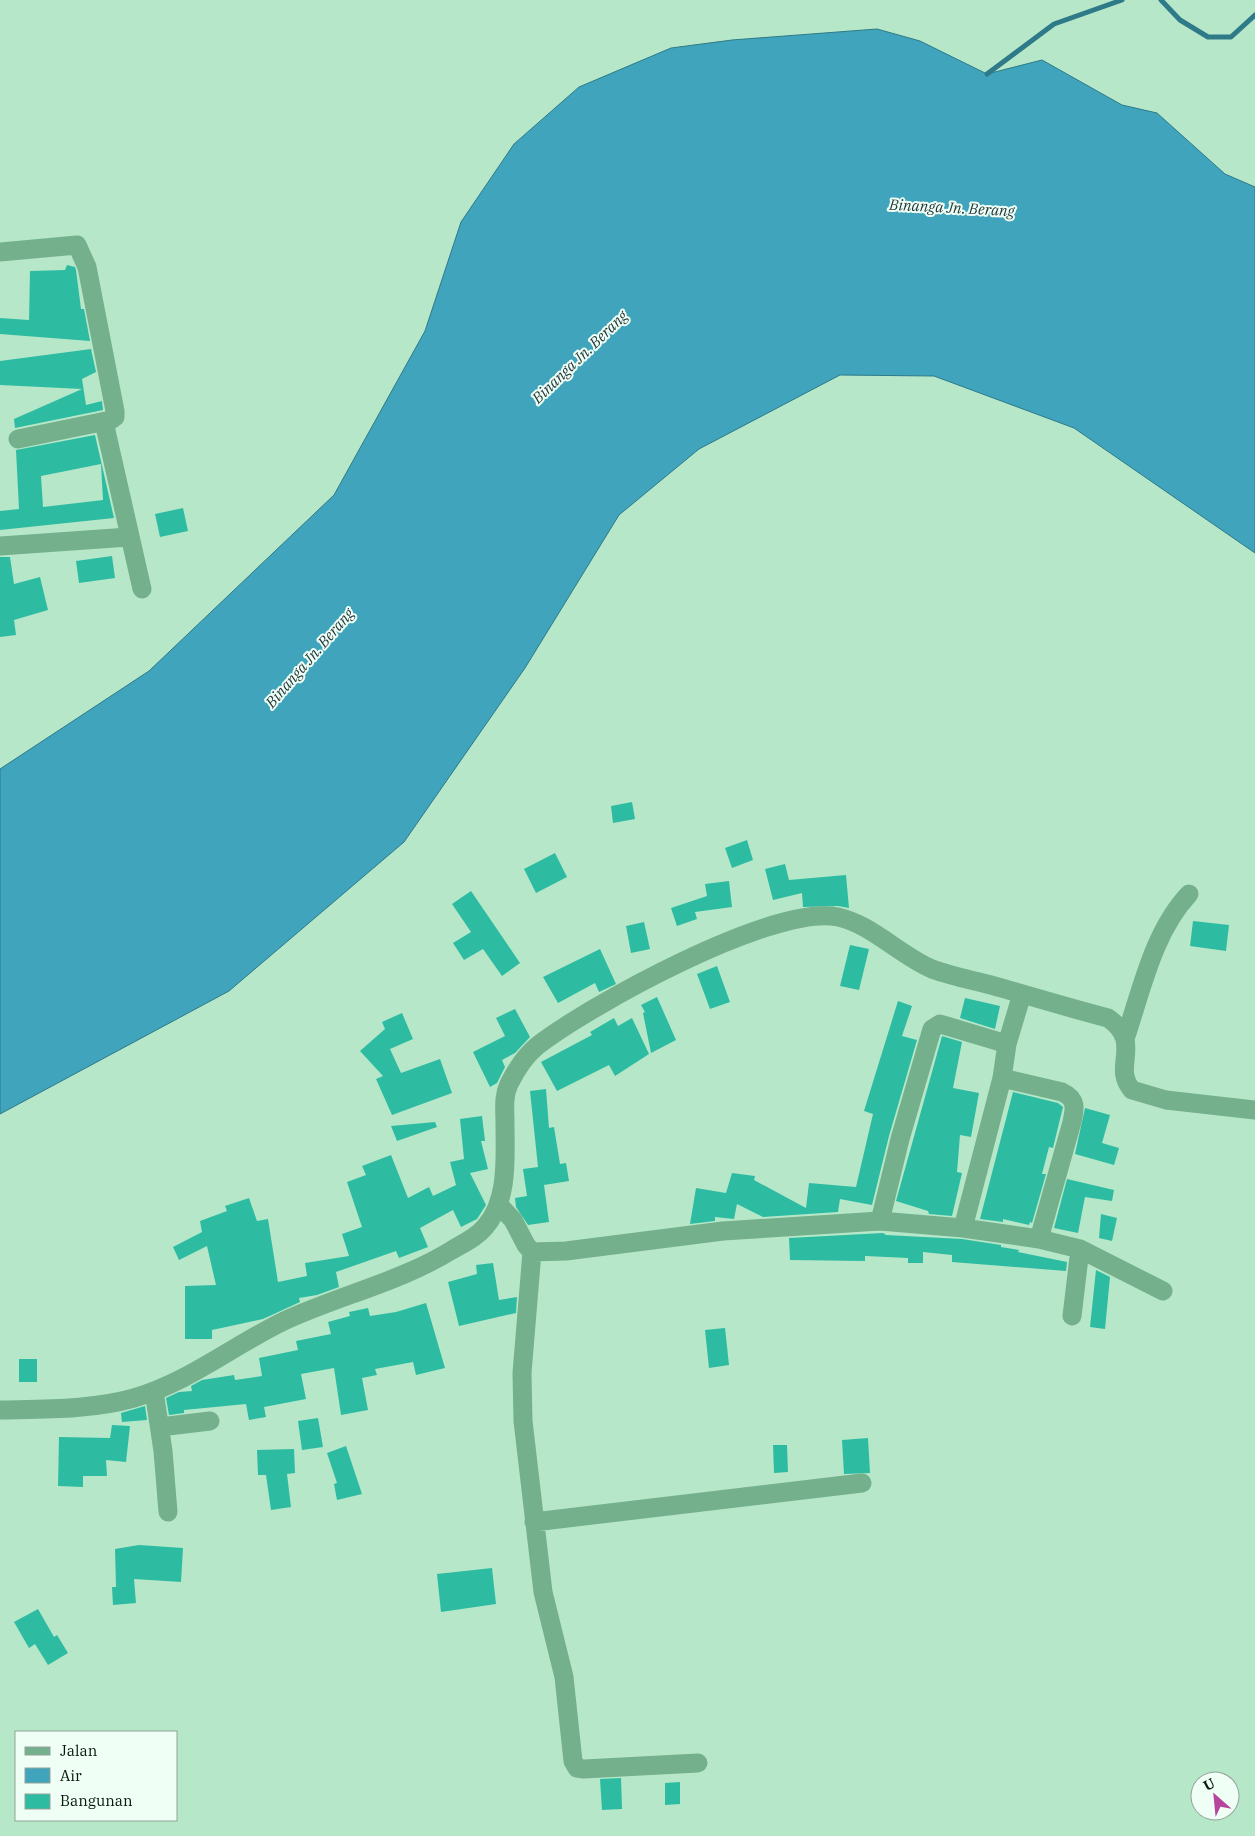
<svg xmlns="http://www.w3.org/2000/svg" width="1255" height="1836" font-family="'IBM Plex Serif',serif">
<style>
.water{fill:#3fa4bc;stroke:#2e7a88}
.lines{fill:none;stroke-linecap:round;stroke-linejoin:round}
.stream{stroke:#2e7a88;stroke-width:5}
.building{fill:#2dbca2;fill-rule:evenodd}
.minor{stroke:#74b08c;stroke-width:19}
.labels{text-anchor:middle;stroke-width:4;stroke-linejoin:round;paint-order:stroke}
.water-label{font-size:15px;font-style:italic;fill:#1e343a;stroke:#f0fff5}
</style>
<rect width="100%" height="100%" fill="#b7e7c9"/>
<path class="water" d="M877 29 920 41 987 74 1042 60 1122 105 1157 113 1225 174 1255 187V553L1074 428 934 376 840 375 699 449 619 515 525 668 404 842 229 991 0 1114V769L149 671 334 495 425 331 461 222 514 144 579 87 671 48 732 40Z"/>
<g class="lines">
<path class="stream" d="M1161 0 1180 20 1208 37H1231L1255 15
M987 74 1054 24 1122 0"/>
</g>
<path class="building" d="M67 265 75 267 76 270 81 309H84L90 341 0 334V318L29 320 30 271 65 270Z
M91 349 96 372 82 379 86 405 102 401 103 410 15 428 14 419 82 389 0 385V361Z
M95 435 114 518 0 530V511L19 509 16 450ZM101 464 103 500 43 507 41 476Z
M183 508 188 531 160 537 155 514Z
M112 556 115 578 79 583 76 561Z
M0 557H10L14 584 40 577 48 610 14 620 16 635 0 637Z
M632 802 635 819 613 823 611 806Z
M747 840 753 860 732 868 725 848Z
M555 853 567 877 536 893 524 869Z
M785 864 789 880 846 875 849 908 838 906 803 907 802 893 773 900 765 869Z
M729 881 732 907 695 912 697 919 677 926 671 908 707 896 705 884Z
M471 891 520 963 502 976 483 949 464 960 453 943 471 932 452 904Z
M1193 921 1229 925 1226 951 1190 946Z
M644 922 650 949 631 953 626 926Z
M850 945 869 949 859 990 840 986Z
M600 949 616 984 599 992 595 983 558 1003 543 977Z
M717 966 730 1002 710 1009 697 974Z
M657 997 676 1040 651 1053 643 1013 645 1012 641 1005Z
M965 998 1000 1006 995 1029 960 1018Z
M898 1001 912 1006 902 1036 917 1040 889 1136 872 1205 840 1199 838 1212 763 1217 737 1204 734 1219 715 1217V1221L690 1224 696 1188 726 1193 732 1173 755 1176 754 1180 806 1208 809 1183 856 1187 873 1114 864 1111Z
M515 1009 530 1037 515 1053 502 1060 505 1067 497 1083 490 1087 473 1052 505 1036 496 1018Z
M402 1013 413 1039 390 1049 401 1073 440 1059 452 1093 392 1115 376 1079 383 1076 360 1051 385 1029 382 1022Z
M614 1018 618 1026 632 1018 649 1054 615 1076 609 1065 557 1091 541 1062 592 1035 590 1032Z
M942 1036 962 1042 953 1088 979 1093 971 1137 960 1135 957 1172 962 1173 952 1216 929 1214 928 1211 896 1201Z
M546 1089 549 1128 554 1127 560 1164 566 1163 569 1181 544 1185 549 1222 528 1225 516 1207 515 1198 527 1196 523 1169 538 1167 530 1091Z
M1013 1092 1058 1103 1063 1107 1053 1148 1049 1147 1042 1174H1046L1032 1223 1030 1222 1029 1225 1003 1219V1222L980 1219Z
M1085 1108 1110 1115 1102 1143 1119 1148 1114 1165 1075 1154Z
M482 1116 485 1141H481L488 1169 470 1173 486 1205 477 1219 461 1227 453 1210 420 1228 428 1247 399 1258 396 1251 336 1272 339 1287 317 1295 299 1298 300 1302 263 1319 212 1330V1339H185V1286L216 1285 207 1246 179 1260 173 1247 202 1232 200 1221 227 1211 225 1206 249 1198 257 1221 268 1219 278 1282 307 1276 305 1263 349 1256 342 1234 362 1227 347 1182 366 1175 362 1166 391 1155 408 1198 429 1187 433 1196 456 1185 450 1162 464 1159 460 1119Z
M435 1122 437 1127 397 1141 391 1126Z
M1067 1179 1114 1190 1112 1201 1085 1197 1078 1233 1054 1228Z
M1101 1214 1117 1218 1112 1241 1099 1238Z
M883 1233 886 1235 962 1239 1001 1245V1247L1019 1250 1018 1252 1067 1262 1066 1271 952 1262V1255L923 1252V1263H908V1258L865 1256V1261L790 1260 789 1238Z
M493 1263 499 1300 517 1297 516 1313 459 1326 448 1282 477 1274 476 1265Z
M1096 1270 1110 1277 1105 1329 1090 1327Z
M426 1303 445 1368 416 1375 413 1362 375 1369 377 1375 362 1378 368 1410 341 1415 334 1368 301 1374 306 1399 264 1407 266 1417 249 1420 246 1404 184 1410V1413L169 1415 166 1398 179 1392 192 1391 191 1386 202 1380 234 1375 235 1380 262 1376 259 1358 298 1350 296 1341 331 1334 328 1322 350 1316 349 1312 368 1308 370 1316 396 1312Z
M725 1328 729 1365 709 1368 705 1330Z
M19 1359H37V1382H19Z
M145 1406 147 1420 122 1422 121 1413Z
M318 1418 323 1447 302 1450 298 1421Z
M112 1425 130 1426 126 1462 106 1460 107 1476H83V1487L58 1486 59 1437 110 1438Z
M868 1438 870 1473 844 1474 842 1440Z
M773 1445H787L788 1472 774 1473Z
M346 1446 362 1494 337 1500 334 1484 337 1483 327 1453Z
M294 1449 295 1473 287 1474 291 1507 271 1510 266 1475H258L257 1450Z
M139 1545 183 1548 181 1582 134 1579 136 1603 113 1605 112 1587H116L115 1549Z
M492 1568 496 1604 441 1612 437 1574Z
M38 1609 54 1637 57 1635 68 1653 48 1665 35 1644 29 1648 14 1622Z
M621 1778 622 1809 602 1810 600 1779Z
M680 1782V1804L665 1805V1783Z"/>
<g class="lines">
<path class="minor" d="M0 252 77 245 87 267 115 411V417L111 420 18 439
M104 422 142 589
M0 546 129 537
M1126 1036C1142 988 1154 931 1189 894
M1002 1078 1062 1092C1077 1099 1075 1108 1072 1122L1039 1239
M500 1206 513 1220 526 1245 532 1252 566 1251 723 1231 880 1221 963 1228 1039 1239 1080 1249 1163 1291
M880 1221 900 1139 932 1029 940 1024 1007 1044
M963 1228 1002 1078 1007 1044 1022 994
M532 1252 522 1373 523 1421 543 1592 564 1677 573 1761 577 1768 584 1769 698 1763
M1072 1316 1080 1249
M154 1391 163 1451 168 1512
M0 1410C45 1409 91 1410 134 1398 189 1382 234 1345 284 1321 340 1295 400 1282 452 1250 464 1243 477 1237 485 1227 509 1200 505 1157 505 1123 505 1109 503 1097 509 1084 516 1070 525 1056 537 1046 590 1005 773 904 838 917 871 924 901 956 932 969 951 976 972 980 991 985 1030 996 1069 1008 1108 1018 1144 1043 1111 1066 1132 1090L1166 1100 1255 1110
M160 1427 210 1421
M534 1522 862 1483"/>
</g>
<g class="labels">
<g class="water-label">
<text transform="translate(952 208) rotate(3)" y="5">Binanga Jn. Berang</text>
<text transform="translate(580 357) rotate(-44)" y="5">Binanga Jn. Berang</text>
<text transform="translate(310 658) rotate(-49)" y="5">Binanga Jn. Berang</text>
</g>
</g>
<rect x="15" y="1731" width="162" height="90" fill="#f0fff5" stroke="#92a399"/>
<rect x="25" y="1747" width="25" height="8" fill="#74b08c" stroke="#92a399"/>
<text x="60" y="1756" font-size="15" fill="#06180e">Jalan</text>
<rect x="25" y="1768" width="25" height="15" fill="#3fa4bc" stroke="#92a399"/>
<text x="60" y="1781" font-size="15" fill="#06180e">Air</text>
<rect x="25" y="1794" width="25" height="15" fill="#2dbca2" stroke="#92a399"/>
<text x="60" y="1806" font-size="15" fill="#06180e">Bangunan</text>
<g transform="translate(1215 1796) rotate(333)"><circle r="24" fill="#f0fff5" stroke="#92a399"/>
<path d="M0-4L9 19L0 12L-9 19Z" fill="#b7459e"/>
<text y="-8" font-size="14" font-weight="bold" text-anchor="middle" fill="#06180e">U</text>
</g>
</svg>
